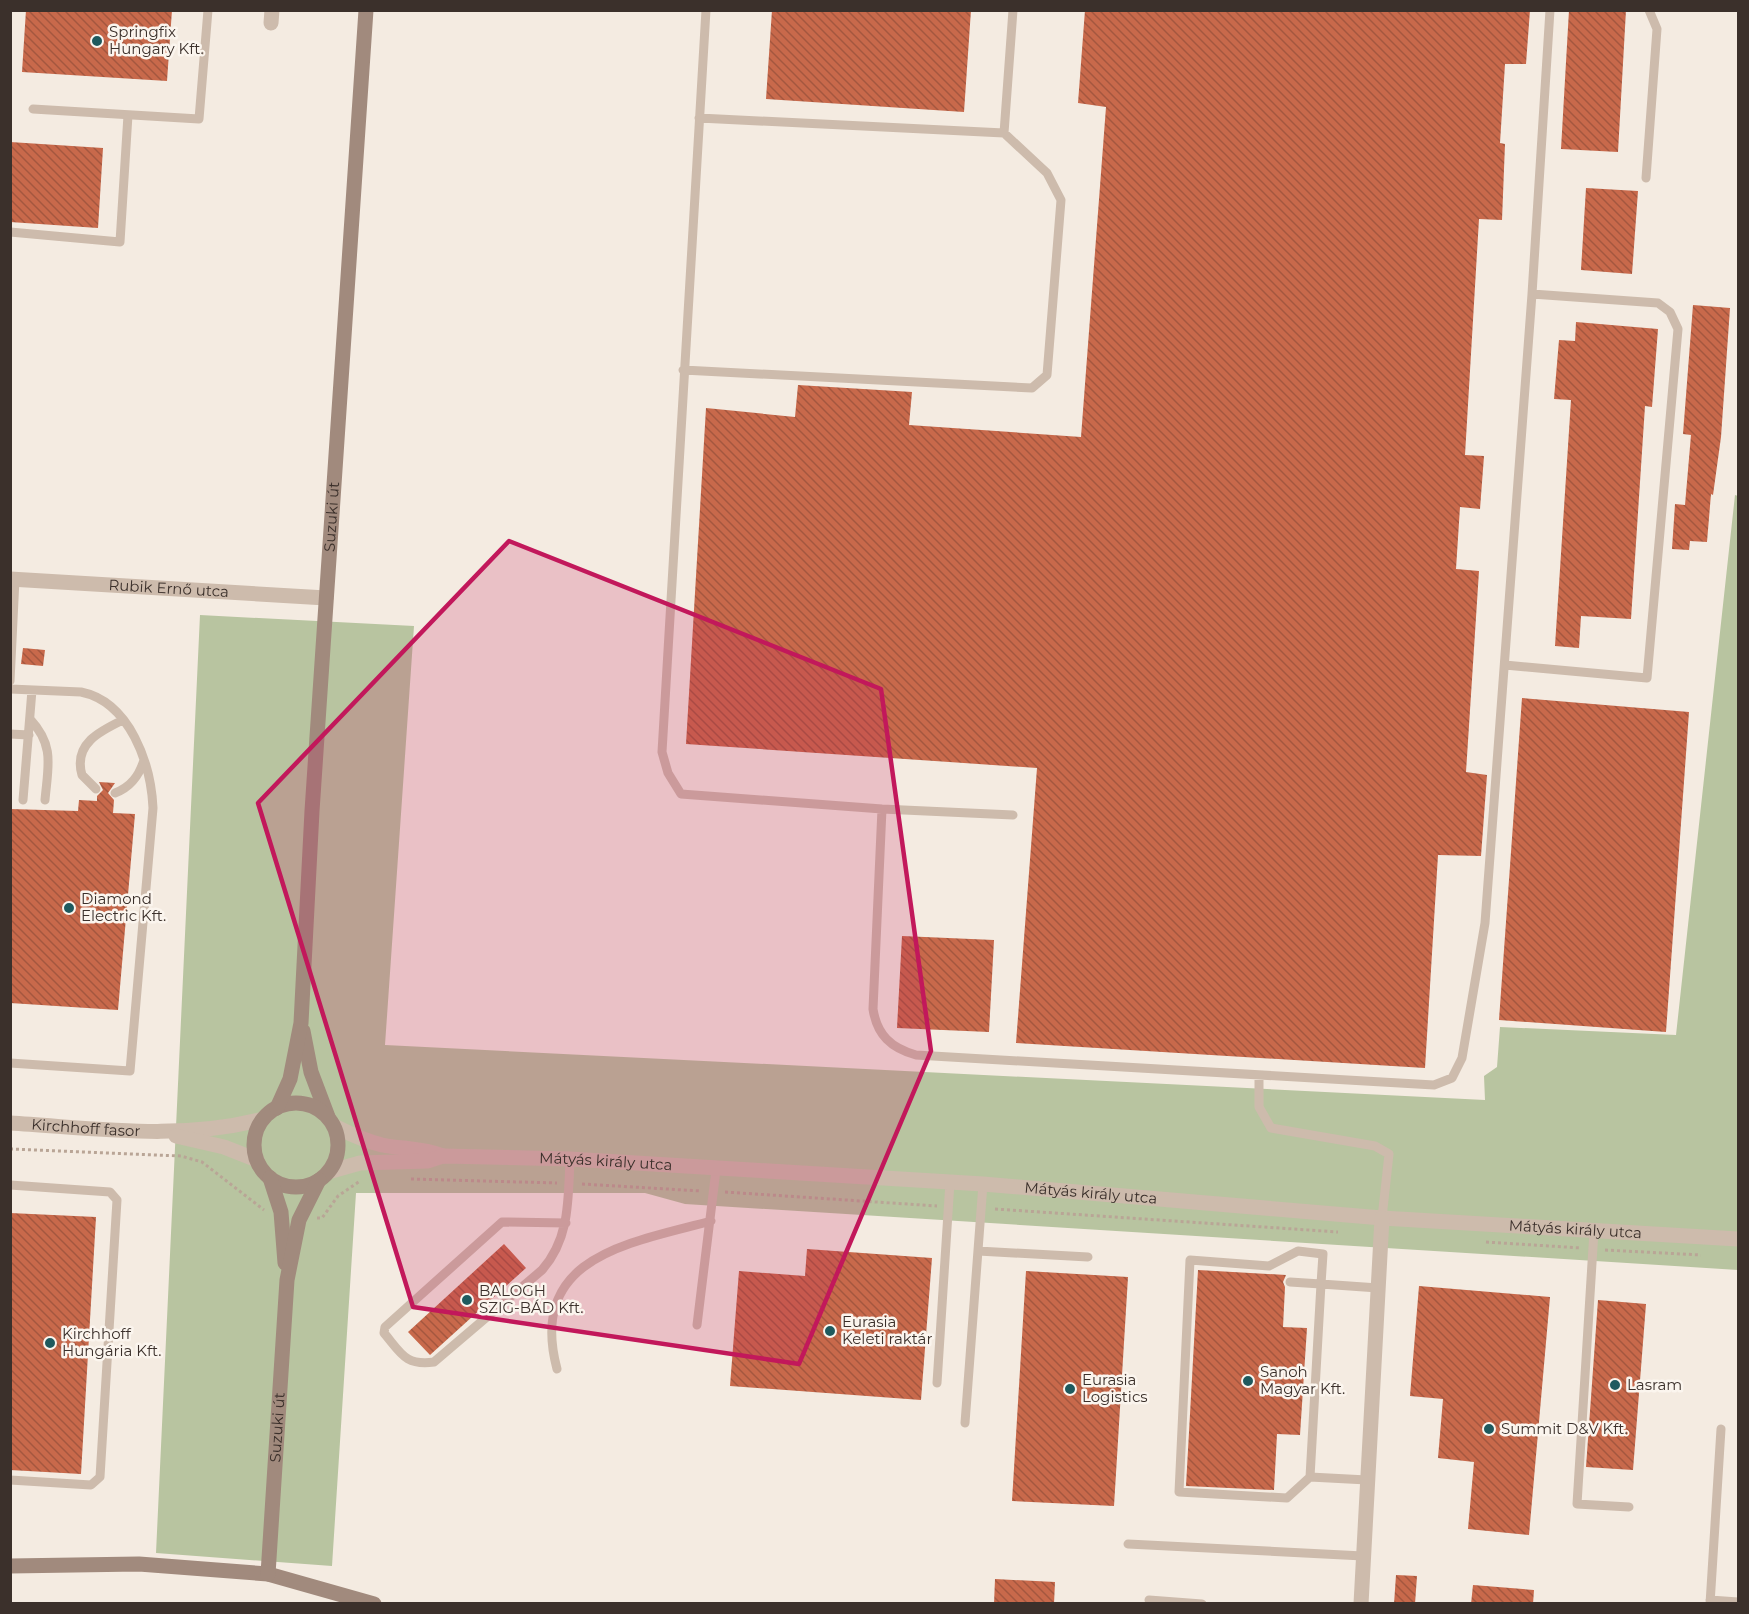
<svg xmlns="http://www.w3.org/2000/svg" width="1749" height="1614" font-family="Montserrat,sans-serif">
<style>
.green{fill:#b8c4a0}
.building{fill:url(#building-back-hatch)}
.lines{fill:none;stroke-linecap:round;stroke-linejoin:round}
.path{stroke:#b9a596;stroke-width:3;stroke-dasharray:3 3;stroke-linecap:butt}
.lane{stroke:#cdbbac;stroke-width:9}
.street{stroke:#cdbbac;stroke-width:15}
.secondary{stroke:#a18a7d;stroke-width:15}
.marked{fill:#c2185b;fill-opacity:0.2;stroke:#c2185b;stroke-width:4.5;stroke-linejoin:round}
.poi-dot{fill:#1f5a5e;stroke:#fbf5ee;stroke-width:2}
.labels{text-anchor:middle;stroke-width:5;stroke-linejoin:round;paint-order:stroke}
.poi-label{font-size:15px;fill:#3b302b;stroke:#fbf5ee;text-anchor:start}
.street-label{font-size:15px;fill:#3b302b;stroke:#fbf5ee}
</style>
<defs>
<pattern id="building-back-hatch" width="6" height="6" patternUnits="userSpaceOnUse" patternTransform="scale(1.5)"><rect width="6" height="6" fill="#c8694b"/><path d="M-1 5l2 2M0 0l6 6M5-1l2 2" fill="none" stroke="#a4573f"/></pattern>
</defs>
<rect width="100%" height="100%" fill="#f4ebe1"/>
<path class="green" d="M1735 495 1738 496V1270L685 1204 645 1193H356L332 1566 156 1553 200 615 414 626 385 1045 1485 1100 1484 1076 1497 1067 1500 1027 1676 1035Z"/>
<path class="building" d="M26 10H172L167 81 22 72Z
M772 10H971L964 112 766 99Z
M1085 10H1530L1526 64H1505L1500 143 1505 144 1502 220 1479 219 1465 455 1484 456 1480 509 1460 507 1456 569 1479 571 1466 772 1487 775 1481 856 1438 855 1425 1068 1016 1043 1037 768 686 744 706 408 795 417 798 385 912 392 909 425 1081 437 1106 107 1078 103Z
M1569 10H1626L1618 152 1561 149Z
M10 142 103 148 98 228 10 222Z
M1586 188 1638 191 1632 274 1581 270Z
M1693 305 1730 308 1721 437 1713 495 1711 494 1707 542 1690 541 1689 550 1672 549 1675 504 1685 505 1691 435 1683 434Z
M1576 322 1658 329 1652 407 1645 406 1631 619 1581 616 1579 648 1555 646 1571 400 1554 399 1559 340 1575 341Z
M23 648 45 650 43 666 21 664Z
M1522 698 1689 712 1666 1032 1499 1020Z
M99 782 115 783 108 793 114 800 113 813 135 814 118 1010 10 1003V809L78 811 79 800 97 801V796L103 790Z
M902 936 994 940 989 1032 897 1028Z
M10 1213 96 1217 81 1474 10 1470Z
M504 1244 526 1268 430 1355 408 1332Z
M807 1249 932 1258 921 1400 730 1386 739 1271 805 1276Z
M1198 1270 1286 1275 1283 1282 1285 1287 1283 1327 1307 1328 1300 1435 1277 1434 1274 1490 1186 1486Z
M1026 1271 1128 1277 1114 1506 1012 1501Z
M1419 1286 1550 1297 1529 1535 1468 1529 1474 1462 1438 1458 1443 1399 1410 1396Z
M1598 1300 1646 1304 1633 1470 1586 1467Z
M1396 1575 1417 1576 1415 1604H1394Z
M995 1579 1055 1582 1054 1604H994Z
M1473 1585 1534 1590 1533 1604H1471Z"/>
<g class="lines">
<path class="path" d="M10 1149 181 1156 202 1162 264 1210
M411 1179 557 1183
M582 1184 701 1191
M725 1192 937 1206
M995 1209 1338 1232
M317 1218H322L338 1196 360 1181
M1486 1242 1581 1248
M1605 1250 1701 1255"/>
<path class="lane" d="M706 10 662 752 668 773 681 794 882 809 1013 815
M33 109 199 119 208 10
M1004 133 1013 10
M1646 178 1657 29 1649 10
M10 232 120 242 128 115
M683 370 1032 388 1047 375 1061 200 1047 173 1004 133 699 118
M1505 665 1647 678 1678 329 1670 312 1658 303 1532 294
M10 681 15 579
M10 689 81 692C130 702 151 764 153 808L130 1071 10 1063
M30 719C55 746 48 766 45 800
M10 734 29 735
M96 789 82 775C73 744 100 731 123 720
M115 793C131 787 139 776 144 760
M23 800 32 690
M882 809 873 1009C877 1035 891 1048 916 1055L1434 1085 1452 1078 1462 1058 1485 923 1532 294 1550 10
M1259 1077V1107L1271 1128 1375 1146 1389 1154 1382 1218
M10 1185 110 1192 117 1200 100 1477 91 1485 10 1480
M566 1223 502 1222 385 1327 384 1333C401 1353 405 1366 434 1362L542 1270C570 1238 568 1200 570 1159
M1594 1231 1577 1504 1629 1507
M978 1251 1088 1257
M1290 1282 1321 1284 1310 1477
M697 1325 716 1170
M557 1369C527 1256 630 1243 711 1221
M937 1383 950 1182
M965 1423 983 1184
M1367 1480 1310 1477 1287 1498 1179 1492 1190 1260 1269 1266 1298 1251 1323 1254 1321 1284 1378 1288
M1128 1544 1363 1556
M1149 1600 1202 1604
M1710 1600 1738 1602
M1710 1604 1721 1429"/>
<g class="street">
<path d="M271 23 272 10"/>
<path id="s1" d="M10 579 326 598"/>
<path id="s2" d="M10 1123C95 1128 180 1141 263 1119"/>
<path d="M334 1126C350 1134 365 1141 382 1145 403 1149 423 1148 443 1156"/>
<path d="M176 1136 224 1147 257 1160"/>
<path id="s3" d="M328 1172 360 1163 428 1161 443 1156 570 1159 983 1184 1382 1218 1738 1239"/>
<path d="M1361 1604 1382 1218"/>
</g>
<g class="secondary">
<path d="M303 1031 311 1072 328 1117"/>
<circle cx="296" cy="1145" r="42"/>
<path id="s4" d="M277 1108 290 1079 301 1023 312 811 366 10"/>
<path d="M270 1178 281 1212 285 1263"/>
<path d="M10 1566 139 1564 268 1574 374 1604"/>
<path id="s5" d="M268 1574 287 1280 299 1220 319 1180"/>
</g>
</g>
<path class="marked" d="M509 541 881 689 931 1051 799 1364 413 1307 258 803Z"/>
<g class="poi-dot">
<circle cx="97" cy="41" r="6"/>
<circle cx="69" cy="908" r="6"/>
<circle cx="467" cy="1300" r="6"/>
<circle cx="830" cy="1331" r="6"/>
<circle cx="50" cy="1343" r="6"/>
<circle cx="1248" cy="1381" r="6"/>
<circle cx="1615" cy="1385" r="6"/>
<circle cx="1070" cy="1389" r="6"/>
<circle cx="1489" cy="1429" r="6"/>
</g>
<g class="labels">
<g class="poi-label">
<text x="109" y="37">Springfix<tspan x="109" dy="17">Hungary Kft.</tspan></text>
<text x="81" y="904">Diamond<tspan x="81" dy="17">Electric Kft.</tspan></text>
<text x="479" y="1296">BALOGH<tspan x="479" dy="17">SZIG-BÁD Kft.</tspan></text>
<text x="842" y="1327">Eurasia<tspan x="842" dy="17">Keleti raktár</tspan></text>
<text x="62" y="1339">Kirchhoff<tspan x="62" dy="17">Hungária Kft.</tspan></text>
<text x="1260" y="1377">Sanoh<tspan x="1260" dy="17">Magyar Kft.</tspan></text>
<text x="1082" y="1385">Eurasia<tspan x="1082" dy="17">Logistics</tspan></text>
<text x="1627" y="1390">Lasram</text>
<text x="1501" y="1434">Summit D&amp;V Kft.</text>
</g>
<g class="street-label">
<text dy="5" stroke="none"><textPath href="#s4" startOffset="596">Suzuki út</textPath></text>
<text dy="5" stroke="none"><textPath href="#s1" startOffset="159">Rubik Ernő utca</textPath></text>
<text dy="5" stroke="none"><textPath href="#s2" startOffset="76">Kirchhoff fasor</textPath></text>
<text dy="5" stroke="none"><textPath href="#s3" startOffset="280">Mátyás király utca</textPath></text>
<text dy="5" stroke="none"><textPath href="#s3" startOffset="766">Mátyás király utca</textPath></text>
<text dy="5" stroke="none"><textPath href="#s3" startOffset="1252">Mátyás király utca</textPath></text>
<text dy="5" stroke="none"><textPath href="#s5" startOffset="147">Suzuki út</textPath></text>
</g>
</g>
<rect width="1749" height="1614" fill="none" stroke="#3b302b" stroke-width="24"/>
</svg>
